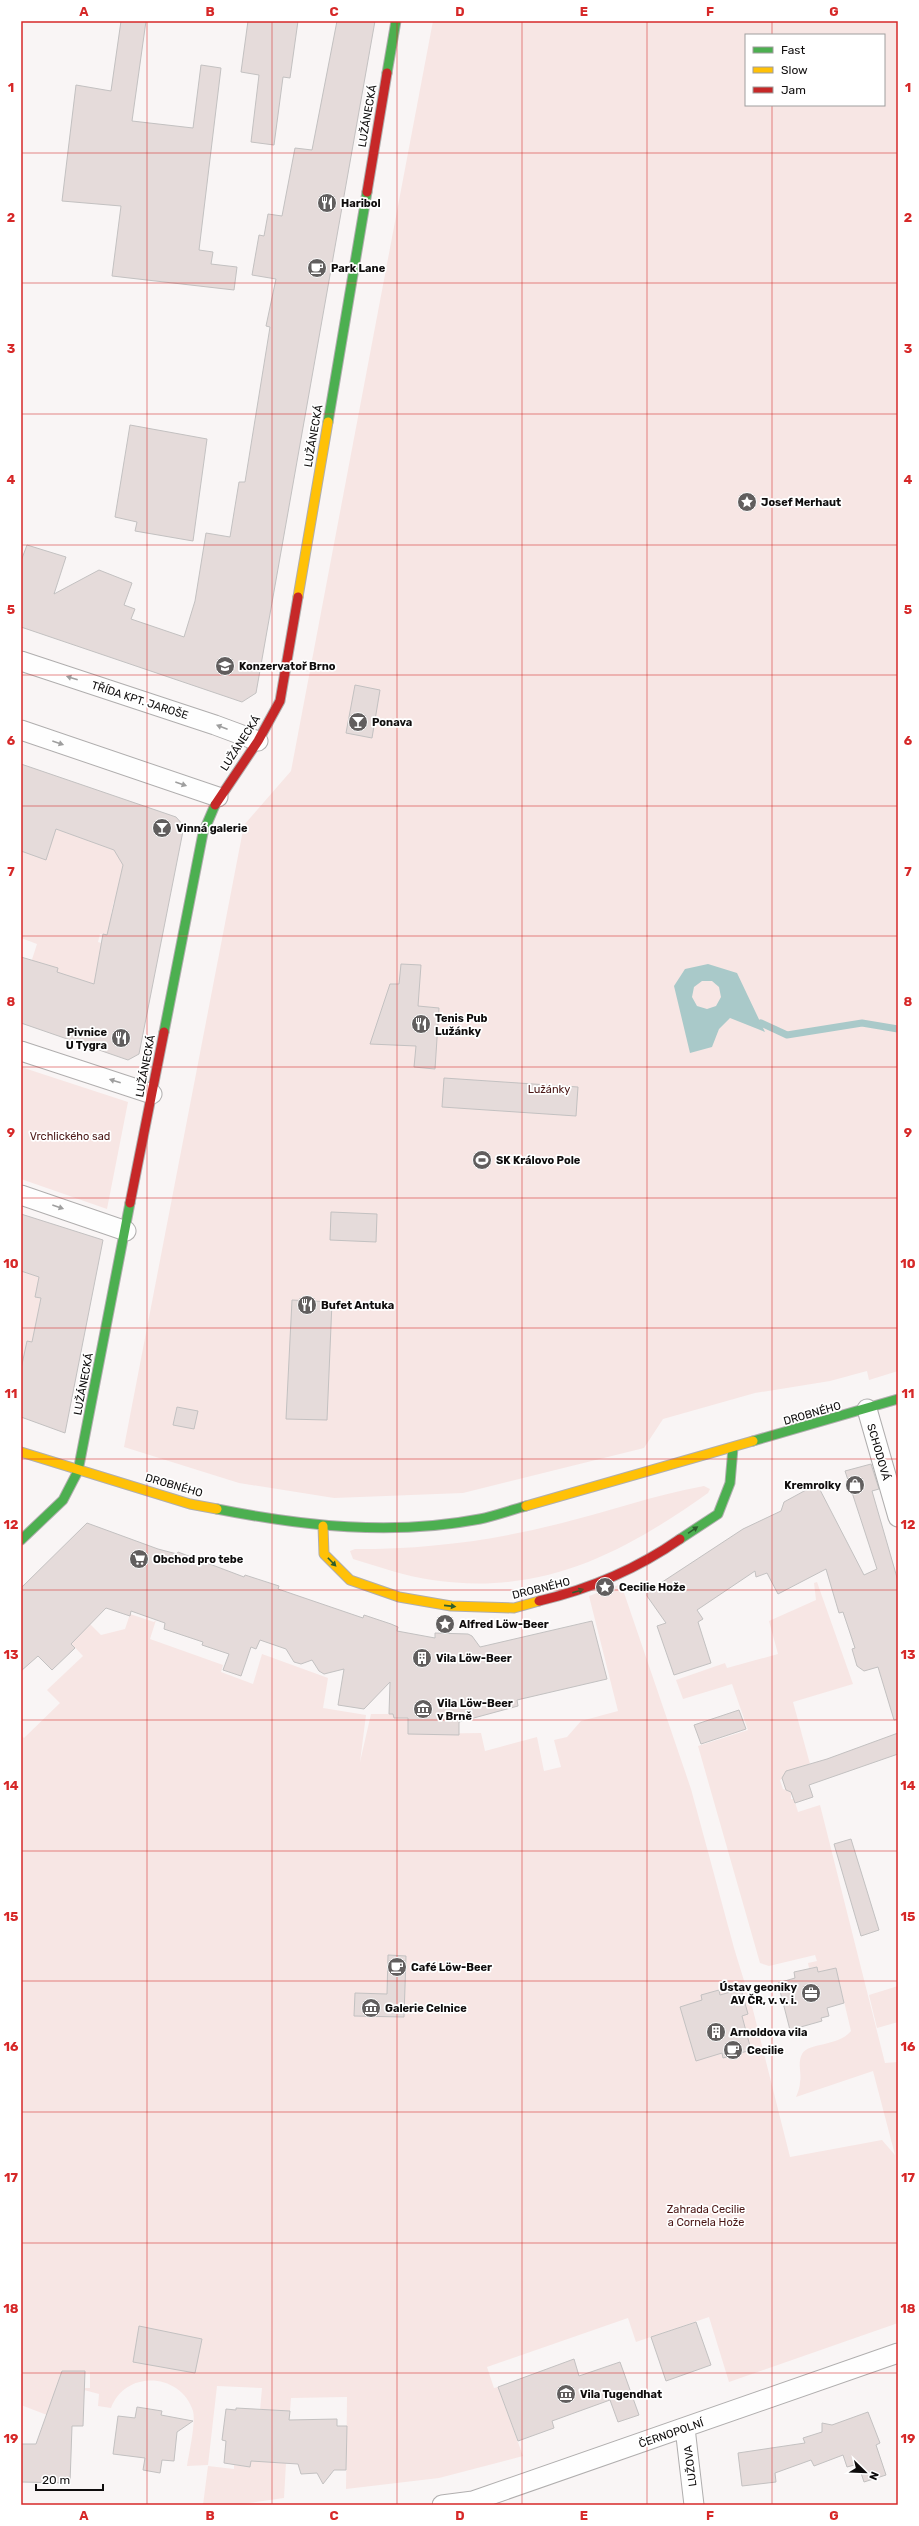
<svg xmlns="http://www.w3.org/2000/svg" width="919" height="2526" font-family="Rubik,sans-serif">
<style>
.green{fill:#f7e6e4;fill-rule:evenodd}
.water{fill:#a9c9c9;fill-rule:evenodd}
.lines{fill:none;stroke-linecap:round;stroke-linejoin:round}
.stream{stroke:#a9c9c9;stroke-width:7}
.building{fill:#e5dbda;stroke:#c3c1c1}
.street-casing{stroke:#b0aeae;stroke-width:21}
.fast-casing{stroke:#b0aeae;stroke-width:11}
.slow-casing{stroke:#b0aeae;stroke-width:11}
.jam-casing{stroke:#b0aeae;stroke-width:11}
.street{stroke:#fefefe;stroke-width:19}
.fast{stroke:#4caf50;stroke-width:9}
.slow{stroke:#ffc107;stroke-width:9}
.jam{stroke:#c62828;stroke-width:9}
.oneway{fill:#9e9e9e}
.oneway2{fill:#2e5e2e}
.grid{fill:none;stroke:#d62828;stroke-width:1;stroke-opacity:0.55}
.labels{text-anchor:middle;stroke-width:3.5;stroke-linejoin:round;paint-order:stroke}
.street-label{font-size:11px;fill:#0f0d0d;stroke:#fff}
.poi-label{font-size:11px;font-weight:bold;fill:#0f0d0d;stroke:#fff;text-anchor:start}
.park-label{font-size:11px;fill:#4a1614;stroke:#fff}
.neatline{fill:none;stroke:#d62828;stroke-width:1.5}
.grid-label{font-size:13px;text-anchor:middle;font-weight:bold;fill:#d62828}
</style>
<rect width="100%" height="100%" fill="#f9f5f5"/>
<path class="green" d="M433 21H898V1371L869 1380 867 1371 830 1381 755 1393 663 1419 644 1448 463 1493 334 1498 239 1483 124 1447 244 825 291 771ZM746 35H884V105H746Z
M56 829 117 851 123 864 118 901H114L111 914 114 915 110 936 100 934 98 942 101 943 98 1000 27 975 37 944 21 938V851Z
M21 1067 128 1102 107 1209 21 1179Z
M21 1266 26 1273 36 1276 38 1272 43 1274 35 1297 41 1298 32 1342 27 1341 23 1366 21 1365Z
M704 1486 710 1489 708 1493C622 1554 542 1596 432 1580 405 1576 379 1567 353 1559L350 1551 355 1549C428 1549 491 1541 562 1523 610 1511 654 1495 704 1486Z
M817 1582 853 1684 793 1702 810 1764 780 1780 783 1789 791 1792V1799H794L798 1812 820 1805 885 2063 898 2062V2323L729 2382 709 2317 636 2342 628 2318 487 2367 494 2388 498 2387 523 2456 439 2478 346 2489 347 2397 291 2398 290 2411 271 2410 268 2462 286 2463 284 2498 235 2505H203L208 2466 234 2469V2465L250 2467 253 2444H257L262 2388 217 2386 208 2465 187 2466C189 2453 196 2423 193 2411 181 2373 126 2369 111 2408L98 2406 99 2394 84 2390V2388H90V2372L62 2371 47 2415 21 2405V1735L24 1738 60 1703 47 1690 83 1656 67 1639 90 1624 101 1635 125 1629 130 1614 154 1622 156 1620 150 1639 223 1665 221 1672 253 1684 262 1654 328 1678 323 1708 366 1715 360 1762 371 1714H393L394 1718H408V1734L481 1733 485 1751 537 1737 544 1771 561 1767 554 1740 567 1737 581 1721 618 1711 589 1596 621 1584 691 1789 734 1948 753 2010 790 2157 882 2140 895 2155 873 2071 796 2097C798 2092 800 2087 800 2082 802 2073 797 2064 802 2054 809 2042 838 2047 851 2031L836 1968 818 1972 817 1967 809 1968 808 1963 817 1961 815 1955 769 1966 760 1963 698 1746 748 1730 732 1684 683 1699 676 1680 725 1663 727 1668 778 1654 769 1621 816 1600 814 1583ZM388 1955 406 1956 404 2017 354 2016 355 1993 387 1994Z
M898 1986V2022L877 2028 869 1995Z"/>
<path class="water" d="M708 964 737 973 765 1032 730 1018 719 1029 712 1047 690 1053 674 986 685 969ZM702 981H712L719 987 721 997 716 1006 707 1009 697 1006 692 997 694 987Z"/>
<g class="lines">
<path class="stream" d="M761 1023 787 1035 862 1023 898 1029"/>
</g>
<path class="building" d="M121 21H146L132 121 193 128 201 65 221 68 199 250 213 252 211 264 237 267 234 290 112 276 121 206 62 201 76 85 111 91Z
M248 21H298L290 78 283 77 274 145 251 142 259 75 241 72Z
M337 21H375L256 693 242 702 21 627V561L27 545 66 557 54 594 99 570 132 583 124 605 135 609 131 619 184 637 195 601 206 533 230 537 239 482H245L270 327 266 326 276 279 252 275 259 235 264 236 268 214 282 216 295 148 312 150Z
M130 425 207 439 193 541 135 531 137 522 115 517Z
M355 685 380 690 372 738 346 733Z
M21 764 176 817 184 826 139 1054 128 1060 21 1023V957L58 968 57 972 94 984 103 934 107 935 123 865 114 850 56 829 46 860 21 851Z
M401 964 421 965 418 1006 439 1008 435 1069 414 1067 416 1046 370 1044 390 984H399Z
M444 1078 578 1087 576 1116 442 1107Z
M331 1212 377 1214 376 1242 330 1240Z
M21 1214 103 1240 65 1433 21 1417V1369L27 1341 32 1342 41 1298 35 1297 39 1277 21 1271Z
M292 1300 332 1302 327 1420 286 1419Z
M177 1407 198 1411 194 1429 173 1425Z
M871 1464 879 1489 872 1491 898 1581V1719L894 1720 878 1667 864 1671 857 1666 852 1649 855 1648 843 1612 839 1613 826 1569 778 1594 767 1573 756 1577 755 1571 697 1610 703 1619 698 1622 711 1663 674 1675 657 1626 666 1623 647 1596V1592L743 1529 781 1511 784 1502 817 1484 864 1575 877 1569 845 1471Z
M87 1523 158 1549 177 1554 178 1552 244 1577 245 1575 279 1586 278 1589 363 1618 364 1615 391 1624 398 1627 397 1631 435 1638V1633L468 1634 472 1636 480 1647 592 1621 607 1679 517 1700 518 1706 459 1722V1735L408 1734V1718H394L393 1714H389L390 1682 364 1709 338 1705 344 1669 324 1674 319 1671 312 1660 301 1664 294 1662 286 1649 260 1640 256 1649 251 1647 241 1676 223 1670 229 1654 202 1645 203 1642 164 1629 165 1623 131 1611 130 1616 106 1608 71 1644 75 1648 52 1670 38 1656 21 1671V1588Z
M739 1710 746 1729 701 1744 694 1725Z
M898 1733V1754L809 1785 813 1797 795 1803 791 1792 786 1790 782 1778 786 1771 827 1759Z
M851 1839 879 1930 861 1936 834 1844Z
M388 1955 406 1956 404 2017 354 2016 355 1993 387 1994Z
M817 1967 818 1972 836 1968 844 2003 827 2008 829 2016 821 2018 822 2021 790 2030 778 1983 795 1978 794 1972Z
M741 1989 748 2014 742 2016 751 2050 723 2058 722 2053 696 2061 680 2007 702 2000 701 1995 719 1990 720 1995Z
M696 2322 711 2365 666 2381 651 2337Z
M139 2326 202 2339 195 2373 133 2362Z
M574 2359 579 2376 620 2362 639 2415 618 2422 610 2400 552 2421 554 2428 518 2441 498 2387Z
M62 2371H85L83 2426H72L70 2483 21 2482V2444H36Z
M137 2407 162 2411 161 2415 193 2421 177 2432 174 2461 162 2460 160 2473 143 2470 145 2458 113 2454 118 2416 135 2418Z
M236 2408 290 2411 289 2420 337 2419V2426H347L346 2470H334L323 2484 317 2473 301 2474 298 2464 251 2461 250 2467 224 2463 226 2441 222 2440 226 2409 236 2410Z
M868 2412 880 2443 876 2445 886 2475 864 2482 858 2464 847 2467 843 2455 814 2466 811 2460 775 2473 776 2482 742 2486 738 2453 805 2443 803 2438 822 2432V2423L832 2425Z"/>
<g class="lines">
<g class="street-casing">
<path id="street" d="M21 661 215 725 258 741
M21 730 218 797
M21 1051 152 1094
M21 1195 126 1231
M867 1409 898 1517
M685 2428 694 2505
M442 2505 473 2501 898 2353"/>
</g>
<g class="fast-casing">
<path id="fast" d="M387 73 396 21
M328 422 367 192
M164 1032 203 833 215 805
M753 1441 898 1399
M217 1509C303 1526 392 1536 480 1519 495 1516 511 1510 526 1506
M680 1539 718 1514 730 1483 733 1448
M21 1540 63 1500 78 1471 130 1203"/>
</g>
<g class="slow-casing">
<path id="slow" d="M298 597 328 422
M21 1452 190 1504 217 1509
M526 1506 753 1441
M323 1526 324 1554 350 1580 399 1597 451 1606 514 1608 539 1601"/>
</g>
<g class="jam-casing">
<path id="jam" d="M367 192 387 73
M215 805 258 741 280 701 298 597
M130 1203 164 1032
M539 1601C590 1589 637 1569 680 1539"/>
</g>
<use href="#street" class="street"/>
<use href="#fast" class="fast"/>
<use href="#slow" class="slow"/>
<use href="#jam" class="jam"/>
</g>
<defs><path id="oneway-solid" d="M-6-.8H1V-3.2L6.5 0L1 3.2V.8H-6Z"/></defs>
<g class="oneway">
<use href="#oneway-solid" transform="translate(72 678) rotate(-162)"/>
<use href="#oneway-solid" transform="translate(222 727) rotate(-159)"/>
<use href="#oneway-solid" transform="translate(58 743) rotate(19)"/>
<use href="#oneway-solid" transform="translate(181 784) rotate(19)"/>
<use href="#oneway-solid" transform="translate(115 1081) rotate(-162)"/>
<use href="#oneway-solid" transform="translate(58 1207) rotate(19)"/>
</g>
<g class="oneway2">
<use href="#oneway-solid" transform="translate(693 1530) rotate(-34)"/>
<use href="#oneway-solid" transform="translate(332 1562) rotate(46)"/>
<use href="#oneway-solid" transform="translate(578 1591) rotate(-18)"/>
<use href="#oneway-solid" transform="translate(450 1606) rotate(6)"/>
</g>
<path class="grid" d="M147 21V2505M272 21V2505M397 21V2505M522 21V2505M647 21V2505M772 21V35M772 105V2505M21 153H898M21 283H898M21 414H898M21 545H898M21 675H898M21 806H898M21 936H898M21 1067H898M21 1198H898M21 1328H898M21 1459H898M21 1590H898M21 1720H898M21 1851H898M21 1981H898M21 2112H898M21 2243H898M21 2373H898"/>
<defs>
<g id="restaurant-disc" transform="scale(1)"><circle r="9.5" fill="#615e5e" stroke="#fff"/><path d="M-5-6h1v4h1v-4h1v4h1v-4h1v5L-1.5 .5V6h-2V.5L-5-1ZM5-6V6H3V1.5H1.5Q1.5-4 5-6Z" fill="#fff"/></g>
<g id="cafe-disc" transform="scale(1)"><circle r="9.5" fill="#615e5e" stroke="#fff"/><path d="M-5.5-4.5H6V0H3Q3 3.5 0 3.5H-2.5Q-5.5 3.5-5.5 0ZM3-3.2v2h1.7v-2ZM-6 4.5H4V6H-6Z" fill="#fff"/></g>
<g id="sight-disc" transform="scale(1)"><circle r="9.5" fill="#615e5e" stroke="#fff"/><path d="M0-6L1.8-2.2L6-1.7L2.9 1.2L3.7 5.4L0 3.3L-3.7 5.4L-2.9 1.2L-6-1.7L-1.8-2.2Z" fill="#fff"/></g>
<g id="school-disc" transform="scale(1)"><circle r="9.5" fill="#615e5e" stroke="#fff"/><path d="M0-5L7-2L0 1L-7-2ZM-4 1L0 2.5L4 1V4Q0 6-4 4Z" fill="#fff"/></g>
<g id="bar-disc" transform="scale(1)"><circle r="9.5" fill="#615e5e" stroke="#fff"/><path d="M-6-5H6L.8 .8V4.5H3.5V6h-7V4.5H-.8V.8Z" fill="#fff"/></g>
<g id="stadium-disc" transform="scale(1)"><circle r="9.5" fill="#615e5e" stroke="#fff"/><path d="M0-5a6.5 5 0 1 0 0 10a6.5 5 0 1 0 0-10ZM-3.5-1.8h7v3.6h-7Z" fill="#fff"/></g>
<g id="shop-disc" transform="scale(1)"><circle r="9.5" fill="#615e5e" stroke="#fff"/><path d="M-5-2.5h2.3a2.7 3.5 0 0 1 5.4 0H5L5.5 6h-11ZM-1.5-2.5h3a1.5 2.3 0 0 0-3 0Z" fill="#fff"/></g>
<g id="supermarket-disc" transform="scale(1)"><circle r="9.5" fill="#615e5e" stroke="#fff"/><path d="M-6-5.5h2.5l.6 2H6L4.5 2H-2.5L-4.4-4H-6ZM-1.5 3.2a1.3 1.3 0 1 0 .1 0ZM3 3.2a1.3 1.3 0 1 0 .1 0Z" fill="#fff"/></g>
<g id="building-disc" transform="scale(1)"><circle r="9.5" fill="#615e5e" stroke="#fff"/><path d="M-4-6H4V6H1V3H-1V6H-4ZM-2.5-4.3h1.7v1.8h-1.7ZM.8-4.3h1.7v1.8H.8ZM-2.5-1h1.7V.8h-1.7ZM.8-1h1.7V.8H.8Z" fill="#fff"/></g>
<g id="museum-disc" transform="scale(1)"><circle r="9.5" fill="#615e5e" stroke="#fff"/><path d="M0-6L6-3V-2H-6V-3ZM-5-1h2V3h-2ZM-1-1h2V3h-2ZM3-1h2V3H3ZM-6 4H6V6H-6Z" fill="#fff"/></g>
<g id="office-disc" transform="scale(1)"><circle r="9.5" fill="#615e5e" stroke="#fff"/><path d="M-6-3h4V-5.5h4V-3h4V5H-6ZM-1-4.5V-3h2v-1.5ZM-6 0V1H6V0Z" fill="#fff"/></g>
</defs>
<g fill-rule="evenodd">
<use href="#restaurant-disc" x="327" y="203"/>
<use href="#cafe-disc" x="317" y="268"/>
<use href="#sight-disc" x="747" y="502"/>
<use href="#school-disc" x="225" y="666"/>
<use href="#bar-disc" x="358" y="722"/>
<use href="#bar-disc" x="162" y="828"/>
<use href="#restaurant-disc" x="421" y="1024"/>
<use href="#restaurant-disc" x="121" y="1038"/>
<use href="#stadium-disc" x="482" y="1160"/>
<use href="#restaurant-disc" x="307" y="1305"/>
<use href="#shop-disc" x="855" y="1485"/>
<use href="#supermarket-disc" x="139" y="1559"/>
<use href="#sight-disc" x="605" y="1587"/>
<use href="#sight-disc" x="445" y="1624"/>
<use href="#building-disc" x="422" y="1658"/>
<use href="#museum-disc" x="423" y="1709"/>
<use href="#cafe-disc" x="397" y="1967"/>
<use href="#office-disc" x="811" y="1993"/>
<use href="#museum-disc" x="371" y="2008"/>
<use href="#building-disc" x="716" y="2032"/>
<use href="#cafe-disc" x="733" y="2050"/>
<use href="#museum-disc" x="566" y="2394"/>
</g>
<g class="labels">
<g class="street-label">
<text transform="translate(367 116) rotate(-80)" y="4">LUŽÁNECKÁ</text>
<text transform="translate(313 436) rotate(-80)" y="4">LUŽÁNECKÁ</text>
<text transform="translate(140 700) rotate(18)" y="4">TŘÍDA KPT. JAROŠE</text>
<text transform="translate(240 743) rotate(-57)" y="4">LUŽÁNECKÁ</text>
<text transform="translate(145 1066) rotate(-79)" y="4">LUŽÁNECKÁ</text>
<text transform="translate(83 1384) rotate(-79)" y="4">LUŽÁNECKÁ</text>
<text transform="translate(812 1413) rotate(-16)" y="4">DROBNÉHO</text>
<text transform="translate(879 1452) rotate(74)" y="4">SCHODOVÁ</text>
<text transform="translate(174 1485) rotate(16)" y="4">DROBNÉHO</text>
<text transform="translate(541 1588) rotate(-14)" y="4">DROBNÉHO</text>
<text transform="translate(671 2433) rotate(-19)" y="4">ČERNOPOLNÍ</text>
<text transform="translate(690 2466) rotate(-97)" y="4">LUŽOVA</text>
</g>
<g class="poi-label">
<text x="341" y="207">Haribol</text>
<text x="331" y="272">Park Lane</text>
<text x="761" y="506">Josef Merhaut</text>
<text x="239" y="670">Konzervatoř Brno</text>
<text x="372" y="726">Ponava</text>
<text x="176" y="832">Vinná galerie</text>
<text x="435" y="1022">Tenis Pub<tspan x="435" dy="13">Lužánky</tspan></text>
<text x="107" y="1036" text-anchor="end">Pivnice<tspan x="107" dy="13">U Tygra</tspan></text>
<text x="496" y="1164">SK Královo Pole</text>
<text x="321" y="1309">Bufet Antuka</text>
<text x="841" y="1489" text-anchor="end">Kremrolky</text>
<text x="153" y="1563">Obchod pro tebe</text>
<text x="619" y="1591">Cecilie Hože</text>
<text x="459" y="1628">Alfred Löw-Beer</text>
<text x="436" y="1662">Vila Löw-Beer</text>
<text x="437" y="1707">Vila Löw-Beer<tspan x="437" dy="13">v Brně</tspan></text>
<text x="411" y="1971">Café Löw-Beer</text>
<text x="797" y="1991" text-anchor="end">Ústav geoniky<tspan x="797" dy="13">AV ČR, v. v. i.</tspan></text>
<text x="385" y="2012">Galerie Celnice</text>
<text x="730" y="2036">Arnoldova vila</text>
<text x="747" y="2054">Cecilie</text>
<text x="580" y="2398">Vila Tugendhat</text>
</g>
<g class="park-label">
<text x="549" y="1093">Lužánky</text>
<text x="70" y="1140">Vrchlického sad</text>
<text x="706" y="2213">Zahrada Cecilie<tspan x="706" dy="13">a Cornela Hože</tspan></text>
</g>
</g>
<rect width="919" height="2526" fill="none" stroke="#ffffff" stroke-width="44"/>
<rect x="745" y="34" width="140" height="72" fill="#ffffff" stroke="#9f9e9e"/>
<rect x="753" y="47" width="20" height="6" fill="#4caf50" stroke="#9f9e9e"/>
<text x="781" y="54" font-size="12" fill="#0f0d0d">Fast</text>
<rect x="753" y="67" width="20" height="6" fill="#ffc107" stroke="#9f9e9e"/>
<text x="781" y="74" font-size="12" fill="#0f0d0d">Slow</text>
<rect x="753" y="87" width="20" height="6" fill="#c62828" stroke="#9f9e9e"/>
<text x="781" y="94" font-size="12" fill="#0f0d0d">Jam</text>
<g transform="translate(865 2472) rotate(113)" stroke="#ffffff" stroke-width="3" paint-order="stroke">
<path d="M0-3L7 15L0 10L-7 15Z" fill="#0f0d0d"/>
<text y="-6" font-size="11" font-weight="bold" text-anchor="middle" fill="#0f0d0d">N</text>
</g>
<path d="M36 2484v6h67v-6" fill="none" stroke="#0f0d0d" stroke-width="2"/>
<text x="42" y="2484" font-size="12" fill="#0f0d0d" stroke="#ffffff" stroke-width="3" paint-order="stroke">20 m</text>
<rect x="22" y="22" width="875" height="2482" class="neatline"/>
<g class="grid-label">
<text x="84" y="16">A</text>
<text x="210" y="16">B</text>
<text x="334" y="16">C</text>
<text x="460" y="16">D</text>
<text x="584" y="16">E</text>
<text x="710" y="16">F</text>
<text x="834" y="16">G</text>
<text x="11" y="92">1</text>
<text x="908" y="92">1</text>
<text x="11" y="222">2</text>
<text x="908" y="222">2</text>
<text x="11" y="353">3</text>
<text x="908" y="353">3</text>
<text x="11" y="484">4</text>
<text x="908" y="484">4</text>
<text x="11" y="614">5</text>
<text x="908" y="614">5</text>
<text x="11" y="745">6</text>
<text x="908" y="745">6</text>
<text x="11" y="876">7</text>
<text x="908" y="876">7</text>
<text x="11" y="1006">8</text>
<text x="908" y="1006">8</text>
<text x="11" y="1137">9</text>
<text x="908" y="1137">9</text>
<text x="11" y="1268">10</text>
<text x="908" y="1268">10</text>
<text x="11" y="1398">11</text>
<text x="908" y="1398">11</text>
<text x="11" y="1529">12</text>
<text x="908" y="1529">12</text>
<text x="11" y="1659">13</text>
<text x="908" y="1659">13</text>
<text x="11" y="1790">14</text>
<text x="908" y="1790">14</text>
<text x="11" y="1921">15</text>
<text x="908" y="1921">15</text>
<text x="11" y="2051">16</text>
<text x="908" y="2051">16</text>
<text x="11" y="2182">17</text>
<text x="908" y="2182">17</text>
<text x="11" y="2313">18</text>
<text x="908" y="2313">18</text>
<text x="11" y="2443">19</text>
<text x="908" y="2443">19</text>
<text x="84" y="2520">A</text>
<text x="210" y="2520">B</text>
<text x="334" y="2520">C</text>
<text x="460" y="2520">D</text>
<text x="584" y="2520">E</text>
<text x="710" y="2520">F</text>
<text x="834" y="2520">G</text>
</g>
</svg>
